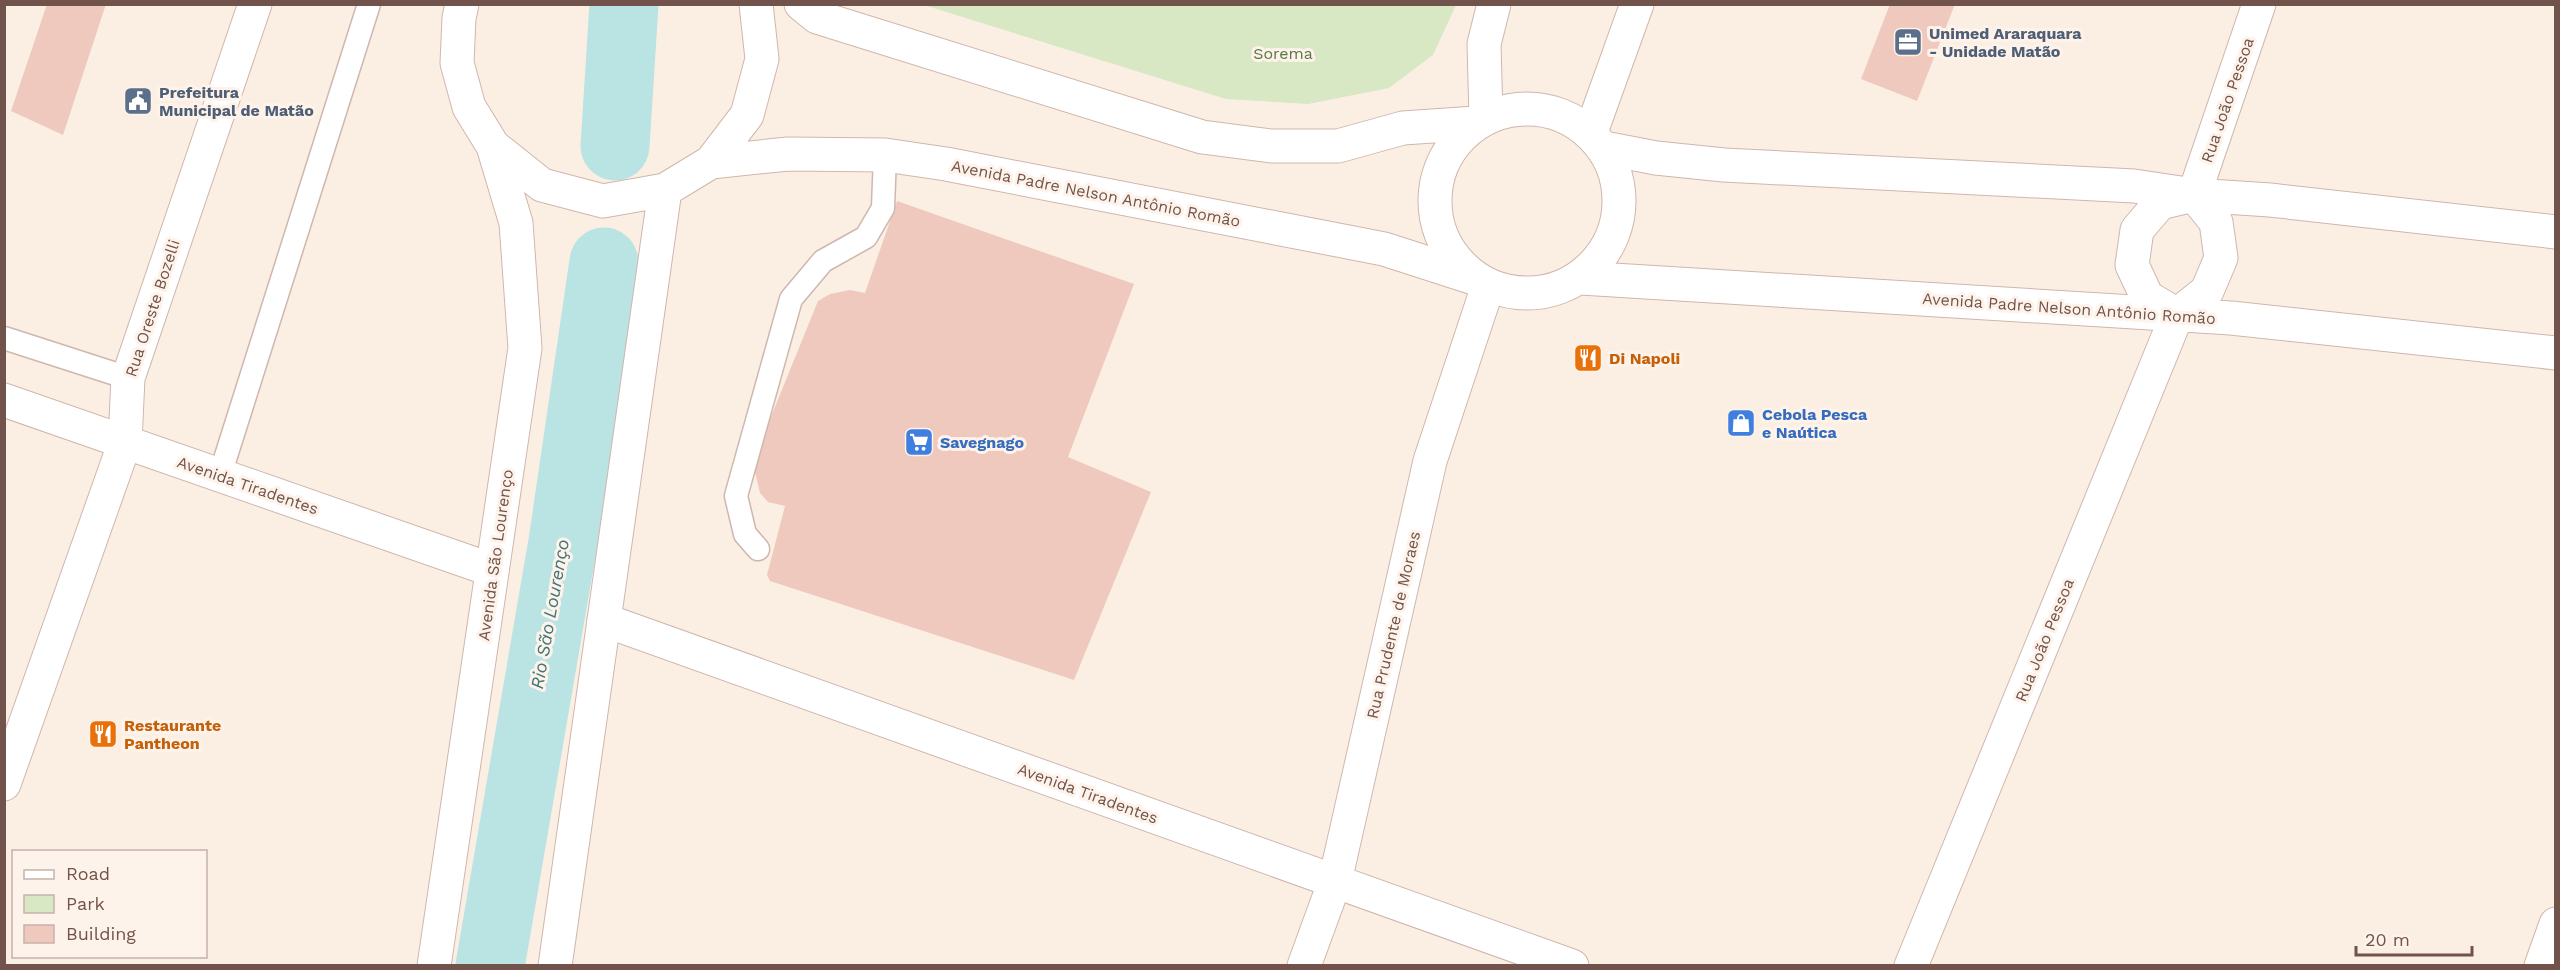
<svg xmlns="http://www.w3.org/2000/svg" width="2560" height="970" font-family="'Work Sans',sans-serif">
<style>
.green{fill:#d8e7c4}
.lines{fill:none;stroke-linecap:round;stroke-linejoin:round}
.river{stroke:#bae3e3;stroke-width:69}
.building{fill:#efc9bd}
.service-casing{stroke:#ceb7ae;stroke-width:25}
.minor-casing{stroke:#ceb7ae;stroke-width:35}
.secondary-casing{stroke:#d0b6ac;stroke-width:35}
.service{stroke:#fff;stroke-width:22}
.minor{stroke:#fff;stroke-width:33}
.secondary{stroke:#fff;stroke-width:33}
.labels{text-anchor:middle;stroke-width:6;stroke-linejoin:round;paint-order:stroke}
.service-label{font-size:16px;font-weight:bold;fill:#4e5e75;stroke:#fef3ea;text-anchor:start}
.park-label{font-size:16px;fill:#5b7744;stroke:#fef3ea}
.street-label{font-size:16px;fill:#72534b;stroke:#fef3ea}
.food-label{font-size:16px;font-weight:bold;fill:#c56008;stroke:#fef3ea;text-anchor:start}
.shop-label{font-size:16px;font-weight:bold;fill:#366cbe;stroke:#fef3ea;text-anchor:start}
.water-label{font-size:18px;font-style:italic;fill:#407676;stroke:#fef3ea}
</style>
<rect width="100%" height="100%" fill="#fbefe4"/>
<path class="green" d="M924 5H1456L1433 55 1389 88 1308 104 1226 99Z"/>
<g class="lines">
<path class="river" d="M615 146 624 4
M490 966 563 542 604 262"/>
</g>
<path class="building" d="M47 4H106L63 135 11 111Z
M1890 4H1955L1917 101 1861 79Z
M897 201 1134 284 1068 457 1151 492 1074 680 770 581 767 575 785 506 768 502 760 493 755 472V456L818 301 830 294 850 290 865 293Z"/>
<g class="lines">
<g class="service-casing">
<path id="service" d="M4 338 128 378
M220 475 369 4
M758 549 745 534 736 496 791 299 823 261 866 237 883 208 885 155"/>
</g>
<g class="minor-casing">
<path id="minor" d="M1486 117 1484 44 1494 4
M1591 132 1637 4
M2194 195 2259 4
M2177 315 2147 297 2132 265 2137 230 2160 203 2194 195
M4 400 492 570
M604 620 1572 966
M4 784 125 442 128 378 255 4
M1304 966 1335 881 1430 461 1488 286
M1911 966 2177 315 2207 291 2221 258 2216 222 2194 195
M2541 966 2556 924"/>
</g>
<g class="secondary-casing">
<path id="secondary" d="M462 4 459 18 457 63 469 107 493 146 542 185 603 201 665 190 711 162 747 115 762 59 756 4
M801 4 817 17 1202 137 1271 146H1338L1403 128 1476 123
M1435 201a92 92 0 1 1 184 0a92 92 0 1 1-184 0Z
M1604 148 1656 158 1724 165 2134 186 2194 195 2270 200 2556 232
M711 162 788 154 885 155 946 164 1384 249 1474 278
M1581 278 2231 318 2556 353
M434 966 525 348 516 223 493 146
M555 966 665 190"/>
</g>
<use href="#service" class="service"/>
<use href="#minor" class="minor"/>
<use href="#secondary" class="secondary"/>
</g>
<defs>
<g id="office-square" transform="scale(1.5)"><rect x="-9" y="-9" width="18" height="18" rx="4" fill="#5c6f8a" stroke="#fef3ea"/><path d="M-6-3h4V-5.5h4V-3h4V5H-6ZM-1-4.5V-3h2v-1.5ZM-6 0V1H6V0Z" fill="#fff"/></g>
<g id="civic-square" transform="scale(1.5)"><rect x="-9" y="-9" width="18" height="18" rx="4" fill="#5c6f8a" stroke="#fef3ea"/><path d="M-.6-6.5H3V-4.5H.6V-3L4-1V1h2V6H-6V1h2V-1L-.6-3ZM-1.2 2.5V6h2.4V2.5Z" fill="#fff"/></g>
<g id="restaurant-square" transform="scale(1.5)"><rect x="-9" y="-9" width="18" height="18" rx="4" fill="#e8710a" stroke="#fef3ea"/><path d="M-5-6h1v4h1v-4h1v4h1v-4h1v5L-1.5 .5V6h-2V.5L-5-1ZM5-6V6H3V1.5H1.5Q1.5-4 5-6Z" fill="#fff"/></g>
<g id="shop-square" transform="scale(1.5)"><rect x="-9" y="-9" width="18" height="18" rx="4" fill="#3f7fe0" stroke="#fef3ea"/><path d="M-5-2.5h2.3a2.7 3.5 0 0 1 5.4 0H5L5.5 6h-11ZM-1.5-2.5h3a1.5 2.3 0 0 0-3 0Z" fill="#fff"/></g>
<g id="supermarket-square" transform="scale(1.5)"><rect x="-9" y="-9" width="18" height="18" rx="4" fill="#3f7fe0" stroke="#fef3ea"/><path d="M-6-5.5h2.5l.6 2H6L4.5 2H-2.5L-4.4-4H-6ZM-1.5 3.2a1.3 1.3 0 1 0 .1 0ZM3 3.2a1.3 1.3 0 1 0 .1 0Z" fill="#fff"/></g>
</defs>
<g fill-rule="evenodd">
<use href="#office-square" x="1908" y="42"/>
<use href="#civic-square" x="138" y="101"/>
<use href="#restaurant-square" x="1588" y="358"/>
<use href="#shop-square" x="1741" y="423"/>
<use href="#supermarket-square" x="919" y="442"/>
<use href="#restaurant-square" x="103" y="734"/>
</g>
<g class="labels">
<g class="service-label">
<text x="1929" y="39">Unimed Araraquara<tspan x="1929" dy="18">- Unidade Matão</tspan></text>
<text x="159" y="98">Prefeitura<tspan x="159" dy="18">Municipal de Matão</tspan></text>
</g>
<g class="park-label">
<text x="1283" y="59">Sorema</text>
</g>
<g class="street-label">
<text transform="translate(2227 100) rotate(-71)" y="6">Rua João Pessoa</text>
<text transform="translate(1096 193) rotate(11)" y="6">Avenida Padre Nelson Antônio Romão</text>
<text transform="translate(152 308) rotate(-72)" y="6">Rua Oreste Bozelli</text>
<text transform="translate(2069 308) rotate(4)" y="6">Avenida Padre Nelson Antônio Romão</text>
<text transform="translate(248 485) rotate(19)" y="6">Avenida Tiradentes</text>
<text transform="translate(495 555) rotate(-82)" y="6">Avenida São Lourenço</text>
<text transform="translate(1393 625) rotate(-77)" y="6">Rua Prudente de Moraes</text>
<text transform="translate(2044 640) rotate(-68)" y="6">Rua João Pessoa</text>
<text transform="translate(1088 793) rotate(20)" y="6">Avenida Tiradentes</text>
</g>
<g class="food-label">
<text x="1609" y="364">Di Napoli</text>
<text x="124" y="731">Restaurante<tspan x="124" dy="18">Pantheon</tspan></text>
</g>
<g class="shop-label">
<text x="1762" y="420">Cebola Pesca<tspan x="1762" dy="18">e Naútica</tspan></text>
<text x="940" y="448">Savegnago</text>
</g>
<g class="water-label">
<text transform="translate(550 614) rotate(-80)" y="6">Rio São Lourenço</text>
</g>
</g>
<rect width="2560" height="970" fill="none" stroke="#72534b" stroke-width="12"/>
<rect x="12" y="850" width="195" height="108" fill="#fef3ea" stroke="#c6b3aa" stroke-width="1.5"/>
<rect x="24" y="870" width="30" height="9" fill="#ffffff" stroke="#c6b3aa" stroke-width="1.5"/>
<text x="66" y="880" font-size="18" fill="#72534b">Road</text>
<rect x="24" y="895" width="30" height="18" fill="#d8e7c4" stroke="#c6b3aa" stroke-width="1.5"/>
<text x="66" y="910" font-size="18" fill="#72534b">Park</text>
<rect x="24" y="925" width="30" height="18" fill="#efc9bd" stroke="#c6b3aa" stroke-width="1.5"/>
<text x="66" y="940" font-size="18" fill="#72534b">Building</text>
<path d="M2356 946v9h116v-9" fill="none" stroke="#72534b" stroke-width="3"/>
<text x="2365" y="946" font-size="18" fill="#72534b" stroke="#fef3ea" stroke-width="4.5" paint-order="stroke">20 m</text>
</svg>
